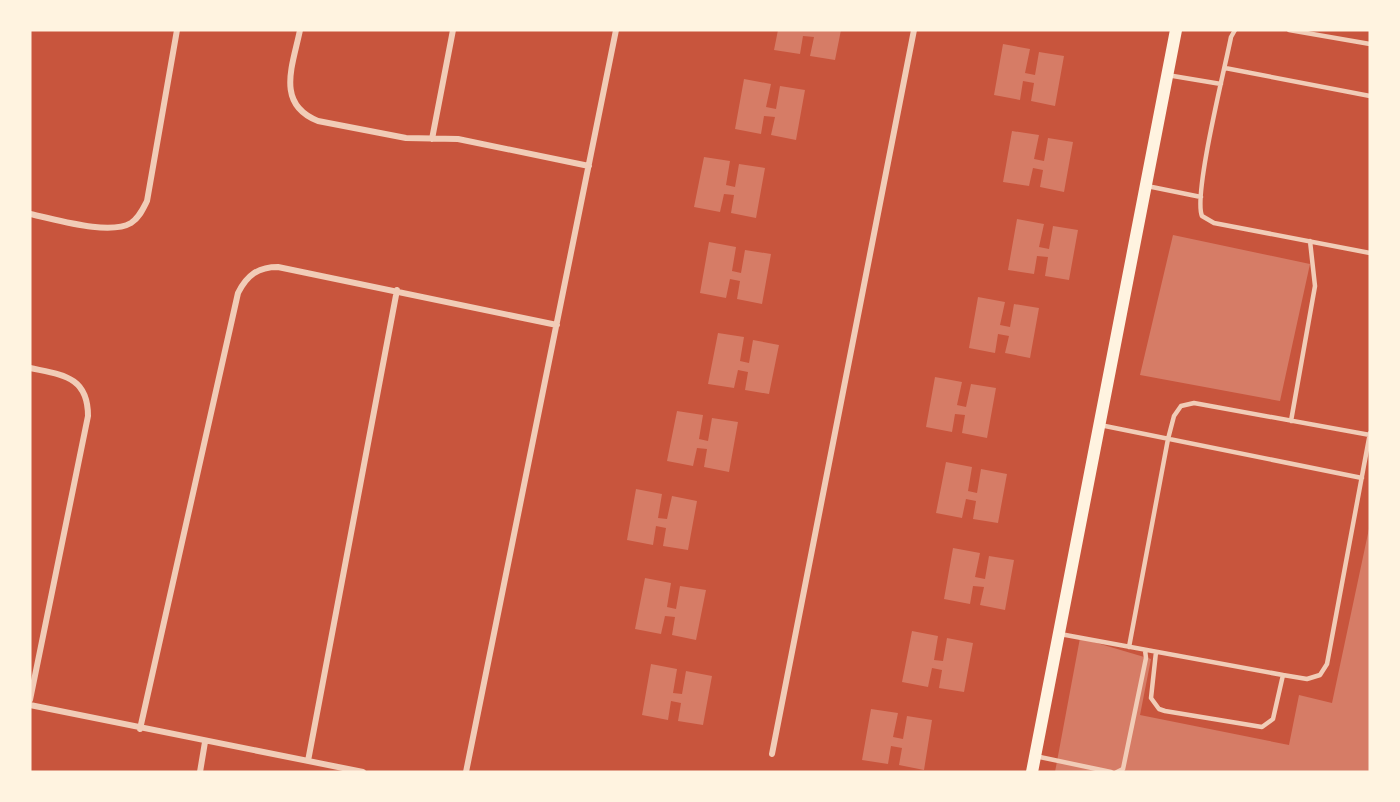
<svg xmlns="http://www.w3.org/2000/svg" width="1400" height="802" font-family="Inter,sans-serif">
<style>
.building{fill:#d67c66}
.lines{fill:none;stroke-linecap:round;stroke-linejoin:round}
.service{stroke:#f1ccb7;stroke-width:4.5}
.minor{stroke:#f1ccb7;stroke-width:6}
.secondary{stroke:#fff3e0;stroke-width:12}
</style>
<rect width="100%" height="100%" fill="#c8553d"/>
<path class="building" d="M778 30H841L835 60 810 56 814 37 803 36 800 54 774 50Z
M1003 44 1030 49 1025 73 1035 75 1039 52 1064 56 1055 106 1031 101 1034 83 1023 81 1020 100 994 95Z
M744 79 771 84 766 107 776 109 780 86 805 90 796 140 771 135 775 117 764 116 761 134 735 129Z
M1012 131 1039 135 1034 159 1044 161 1048 138 1073 142 1064 192 1040 187 1043 170 1033 168 1029 186 1003 182Z
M704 157 730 161 726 185 735 187 739 164 765 168 756 218 731 213 734 195 724 194 720 212 694 207Z
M1017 219 1044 224 1039 247 1049 249 1053 226 1078 230 1069 280 1045 276 1048 257 1037 256 1034 274 1008 270Z
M1173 235 1310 264 1280 401 1140 375Z
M709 242 736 247 732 271 741 273 745 250 771 254 762 304 737 299 740 281 730 279 726 298 700 293Z
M978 297 1005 302 1000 325 1010 327 1014 304 1039 308 1030 358 1005 353 1009 336 998 334 995 353 969 348Z
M718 333 744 337 740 361 749 363 753 340 779 345 769 394 745 390 748 372 738 370 734 388 708 384Z
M935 377 962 382 957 405 966 407 971 384 996 388 987 438 962 433 965 415 955 414 952 432 926 427Z
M677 411 703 415 699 439 708 441 712 418 738 422 729 472 704 467 707 449 697 448 693 466 667 461Z
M946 462 972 467 968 491 977 493 981 469 1007 474 998 523 973 519 976 501 966 499 962 518 936 513Z
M636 489 662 494 658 518 667 519 672 496 697 501 688 550 663 546 666 528 656 526 653 545 627 540Z
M1370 524V772H1055L1080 638 1151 659 1140 715 1289 745 1299 695 1332 703Z
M953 548 980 553 975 577 985 579 989 556 1014 560 1005 610 980 605 984 587 973 586 970 604 944 599Z
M645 578 671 583 667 607 676 609 680 586 706 590 696 640 672 635 675 617 665 616 661 634 635 629Z
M912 631 938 636 934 660 943 661 947 638 973 643 964 692 939 688 942 670 932 668 928 687 902 682Z
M651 664 677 669 673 693 682 694 686 671 712 676 703 725 678 721 681 703 671 701 668 720 642 715Z
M871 709 898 713 893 737 903 739 907 716 932 720 924 770 899 765 902 748 891 746 888 764 862 760Z"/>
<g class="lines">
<path class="service" d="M1235 30 1231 37C1225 68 1193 195 1202 216L1214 223 1370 253
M1289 30 1370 44
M1225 68 1370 96
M1167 75 1221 84
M1147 186 1201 197
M1291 421 1315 286 1310 241
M1100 425 1362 478
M1060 634 1283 675 1307 679 1320 675 1327 664 1370 433
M1129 647 1168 439 1174 416 1181 406 1194 403 1370 435
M1156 652 1151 698 1159 709 1165 711 1262 727 1273 719 1283 675
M1035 756 1111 772
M1117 772 1123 769 1146 658 1145 650"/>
<path class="minor" d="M300 30C293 65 275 104 318 121L406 138 458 139 589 166
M432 139 453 30
M30 214C55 219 109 236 131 223 139 218 143 209 147 201L177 30
M30 368C62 375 88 376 88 416L30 700
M30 705 363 772
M140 729 238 293C247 275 258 267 278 267L557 325
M772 754 914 30
M308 761 397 290
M200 772 205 742
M466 772 616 30"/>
<path class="secondary" d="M1032 772 1176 30"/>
</g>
<rect width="1400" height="802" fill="none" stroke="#fff3e0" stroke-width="63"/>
</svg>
